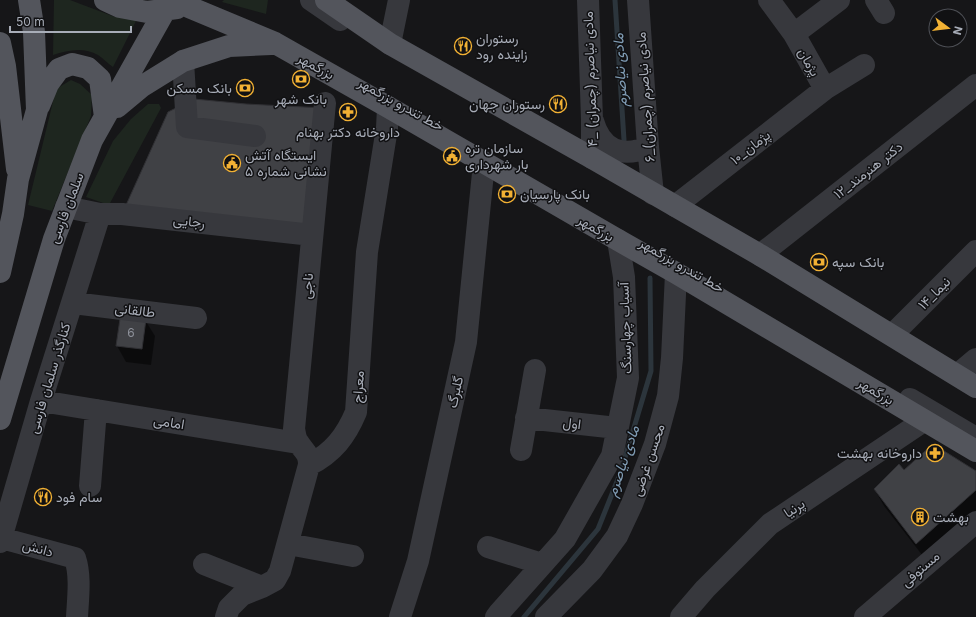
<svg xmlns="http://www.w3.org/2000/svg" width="976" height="617" font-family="Inter,Vazirmatn,sans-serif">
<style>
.green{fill:#1e261f}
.shadow{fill:#0007}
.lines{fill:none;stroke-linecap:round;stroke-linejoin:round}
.stream{stroke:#2c353c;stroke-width:5}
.building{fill:#404145;stroke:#303034}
.minor{stroke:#37383d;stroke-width:22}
.major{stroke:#53555c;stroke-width:22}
.labels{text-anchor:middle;stroke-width:3;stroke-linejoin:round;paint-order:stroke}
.number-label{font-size:12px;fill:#8e929b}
.poi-label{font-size:14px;fill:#a8adb8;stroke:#111113;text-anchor:start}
.street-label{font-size:14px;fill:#a8adb8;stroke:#111113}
.water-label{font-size:15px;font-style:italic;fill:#7f9bb3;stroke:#111113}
</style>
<rect width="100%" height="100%" fill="#161618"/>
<path class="green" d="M54 0H70L115 17H138L113 67C108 64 103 58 98 55 84 47 68 50 53 55Z
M224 0H268L266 14 222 2Z
M71 80 80 84 92 95 91 116 52 211 28 205 56 89Z
M148 104H159L161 108 109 205 86 197 113 141 131 119Z"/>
<path class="shadow" d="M145 320 155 336 151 365 126 362 117 346Z
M904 471 976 472V515L926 560 884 506 875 490Z"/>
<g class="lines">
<path class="stream" d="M615 0 624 140
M524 617 598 529 620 474 651 371 650 278"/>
</g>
<path class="building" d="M194 99 246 104 324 108 312 235 122 214 168 112Z
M120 319H146L142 349 116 346Z
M933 444 976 471V490L916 544 874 489 899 464 904 470Z"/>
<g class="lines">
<path class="minor" d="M311 0 340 20
M588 0 592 120V158
M638 0 648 147 653 194
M769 0 794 34 825 89
M876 0 884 13
M794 34 839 0
M390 44 399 0
M183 61 187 127 255 136
M593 121C601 150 622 158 648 147
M675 206 825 89 864 65
M66 207 100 214H122L312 235
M760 255 976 85
M73 303 196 318
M892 335 976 251
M957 375 976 359
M910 399 976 438
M41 401 298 443
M526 418 617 428
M521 450 535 370
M309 465C333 453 346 436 356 412L367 252 387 128 388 107
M90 486 96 410
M1 538 75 558C81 576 78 598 77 617
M0 542 41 401 100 214
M288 544 353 556
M488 547 542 564
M204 564 262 587
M226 617 229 608 242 595 262 587 275 580 280 571 309 465C309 452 304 452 298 442 295 438 295 433 294 429L325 103
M400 617 418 561 466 342 484 163
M496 617 499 613 565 539 612 456 628 378 624 277 618 240
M546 617 592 570 617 536 632 504 655 444 668 396 672 358 676 273
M681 617 705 589 770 524 925 420
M865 617 976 522"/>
<path class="major" d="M105 0 120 7 147 12 177 8
M326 0 390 44 592 158 760 255 976 387
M189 7 275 43 388 107 618 240 676 273 976 451
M0 43 5 66 17 169
M39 106 48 84 59 69 72 64 88 68 100 79 105 117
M117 107 141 87 183 61 229 46 271 44
M0 272 13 214 18 179 37 110 34 32 29 0
M0 419 54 239 92 140 165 10"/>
</g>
<defs>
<g id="restaurant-ring" transform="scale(0.9)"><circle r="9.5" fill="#111113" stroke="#f2b134" stroke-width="1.5"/><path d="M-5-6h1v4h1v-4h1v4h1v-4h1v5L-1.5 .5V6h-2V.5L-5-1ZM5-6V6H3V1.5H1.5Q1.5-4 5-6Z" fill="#f2b134"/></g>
<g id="bank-ring" transform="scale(0.9)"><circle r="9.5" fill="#111113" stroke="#f2b134" stroke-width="1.5"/><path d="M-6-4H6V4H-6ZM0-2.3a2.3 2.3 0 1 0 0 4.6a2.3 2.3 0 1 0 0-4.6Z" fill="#f2b134"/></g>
<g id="pharmacy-ring" transform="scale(0.9)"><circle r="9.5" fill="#111113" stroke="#f2b134" stroke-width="1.5"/><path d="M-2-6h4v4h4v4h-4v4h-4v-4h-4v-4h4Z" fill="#f2b134"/></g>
<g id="civic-ring" transform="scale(0.9)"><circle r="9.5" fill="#111113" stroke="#f2b134" stroke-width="1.5"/><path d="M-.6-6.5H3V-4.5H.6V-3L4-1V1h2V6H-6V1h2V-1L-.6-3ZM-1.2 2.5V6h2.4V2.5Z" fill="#f2b134"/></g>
<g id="building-ring" transform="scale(0.9)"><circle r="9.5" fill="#111113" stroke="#f2b134" stroke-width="1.5"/><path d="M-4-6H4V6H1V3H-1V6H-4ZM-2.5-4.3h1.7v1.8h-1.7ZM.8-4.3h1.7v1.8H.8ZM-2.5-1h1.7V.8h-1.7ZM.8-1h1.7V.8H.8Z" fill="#f2b134"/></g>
</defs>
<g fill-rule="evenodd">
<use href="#restaurant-ring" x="463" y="46"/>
<use href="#bank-ring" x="301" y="79"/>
<use href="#bank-ring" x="245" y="88"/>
<use href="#restaurant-ring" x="558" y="104"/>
<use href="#pharmacy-ring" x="348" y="112"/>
<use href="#civic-ring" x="452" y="156"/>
<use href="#civic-ring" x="232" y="163"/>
<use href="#bank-ring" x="507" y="194"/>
<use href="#bank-ring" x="819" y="262"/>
<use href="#pharmacy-ring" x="935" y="453"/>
<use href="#restaurant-ring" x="43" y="497"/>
<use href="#building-ring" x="920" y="517"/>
</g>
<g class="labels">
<g class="number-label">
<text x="131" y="337">6</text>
</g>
<g class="poi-label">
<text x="476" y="43">رستوران<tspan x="476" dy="16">زاینده رود</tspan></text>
<text x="232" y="93" text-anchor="end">بانک مسکن</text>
<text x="301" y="104" text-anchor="middle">بانک شهر</text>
<text x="545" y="109" text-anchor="end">رستوران جهان</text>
<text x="348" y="137" text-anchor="middle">داروخانه دکتر بهنام</text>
<text x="465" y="153">سازمان تره<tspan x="465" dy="16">بار شهرداری</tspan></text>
<text x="245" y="160">ایستگاه آتش<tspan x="245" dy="16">نشانی شماره ۵</tspan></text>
<text x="520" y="199">بانک پارسیان</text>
<text x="832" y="267">بانک سپه</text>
<text x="922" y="458" text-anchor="end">داروخانه بهشت</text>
<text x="56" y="502">سام فود</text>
<text x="933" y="522">بهشت</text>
</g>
<g class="street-label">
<text transform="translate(809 62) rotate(60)" y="5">پژمان</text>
<text transform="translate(316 66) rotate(29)" y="5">بزرگمهر</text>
<text transform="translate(590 79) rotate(-92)" y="5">۴_ مادی نیاصرم (چمران)</text>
<text transform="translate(645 97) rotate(-94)" y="5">۶_مادی نیاصرم (چمران)</text>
<text transform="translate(401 104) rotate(29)" y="5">خط تندرو بزرگمهر</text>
<text transform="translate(750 147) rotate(-38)" y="5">۱۰_پژمان</text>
<text transform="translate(868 170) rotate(-38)" y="5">۱۲_دکتر هنرمند</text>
<text transform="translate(66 208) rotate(-69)" y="5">سلمان فارسی</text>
<text transform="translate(189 221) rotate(6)" y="5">رجایی</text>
<text transform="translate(596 228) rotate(30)" y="5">بزرگمهر</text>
<text transform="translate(682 265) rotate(30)" y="5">خط تندرو بزرگمهر</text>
<text transform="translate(307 286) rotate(-85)" y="5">ناجی</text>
<text transform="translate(934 293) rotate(-45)" y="5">۱۴_نیما</text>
<text transform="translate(135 310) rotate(7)" y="5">طالقانی</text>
<text transform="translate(625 328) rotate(-92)" y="5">آسیاب چهارسنگ</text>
<text transform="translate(49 378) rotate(-73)" y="5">کنارگذر سلمان فارسی</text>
<text transform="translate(358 387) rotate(-86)" y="5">معراج</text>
<text transform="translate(876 391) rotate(31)" y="5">بزرگمهر</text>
<text transform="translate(455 392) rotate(-78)" y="5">گلبرگ</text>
<text transform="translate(169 422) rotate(9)" y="5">امامی</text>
<text transform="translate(572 423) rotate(7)" y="5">اول</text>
<text transform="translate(648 460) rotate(-71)" y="5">محسن غرضی</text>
<text transform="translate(794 508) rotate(-34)" y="5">پرنیا</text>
<text transform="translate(38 548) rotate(15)" y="5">دانش</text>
<text transform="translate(920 569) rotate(-41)" y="5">مستوفی</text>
</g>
<g class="water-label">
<text transform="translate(620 70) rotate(-93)" y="5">مادی نیاصرم</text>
<text transform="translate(623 461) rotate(-71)" y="5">مادی نیاصرم</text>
</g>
</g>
<g transform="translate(948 28) rotate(105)"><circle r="19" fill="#111113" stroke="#4d4f55"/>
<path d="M0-3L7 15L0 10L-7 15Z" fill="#f2b134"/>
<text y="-6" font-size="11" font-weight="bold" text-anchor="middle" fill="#a8adb8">N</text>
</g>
<path d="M10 26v6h121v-6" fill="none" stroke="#a8adb8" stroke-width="2"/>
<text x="16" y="26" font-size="12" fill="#a8adb8" stroke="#111113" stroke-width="3" paint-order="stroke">50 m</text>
</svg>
